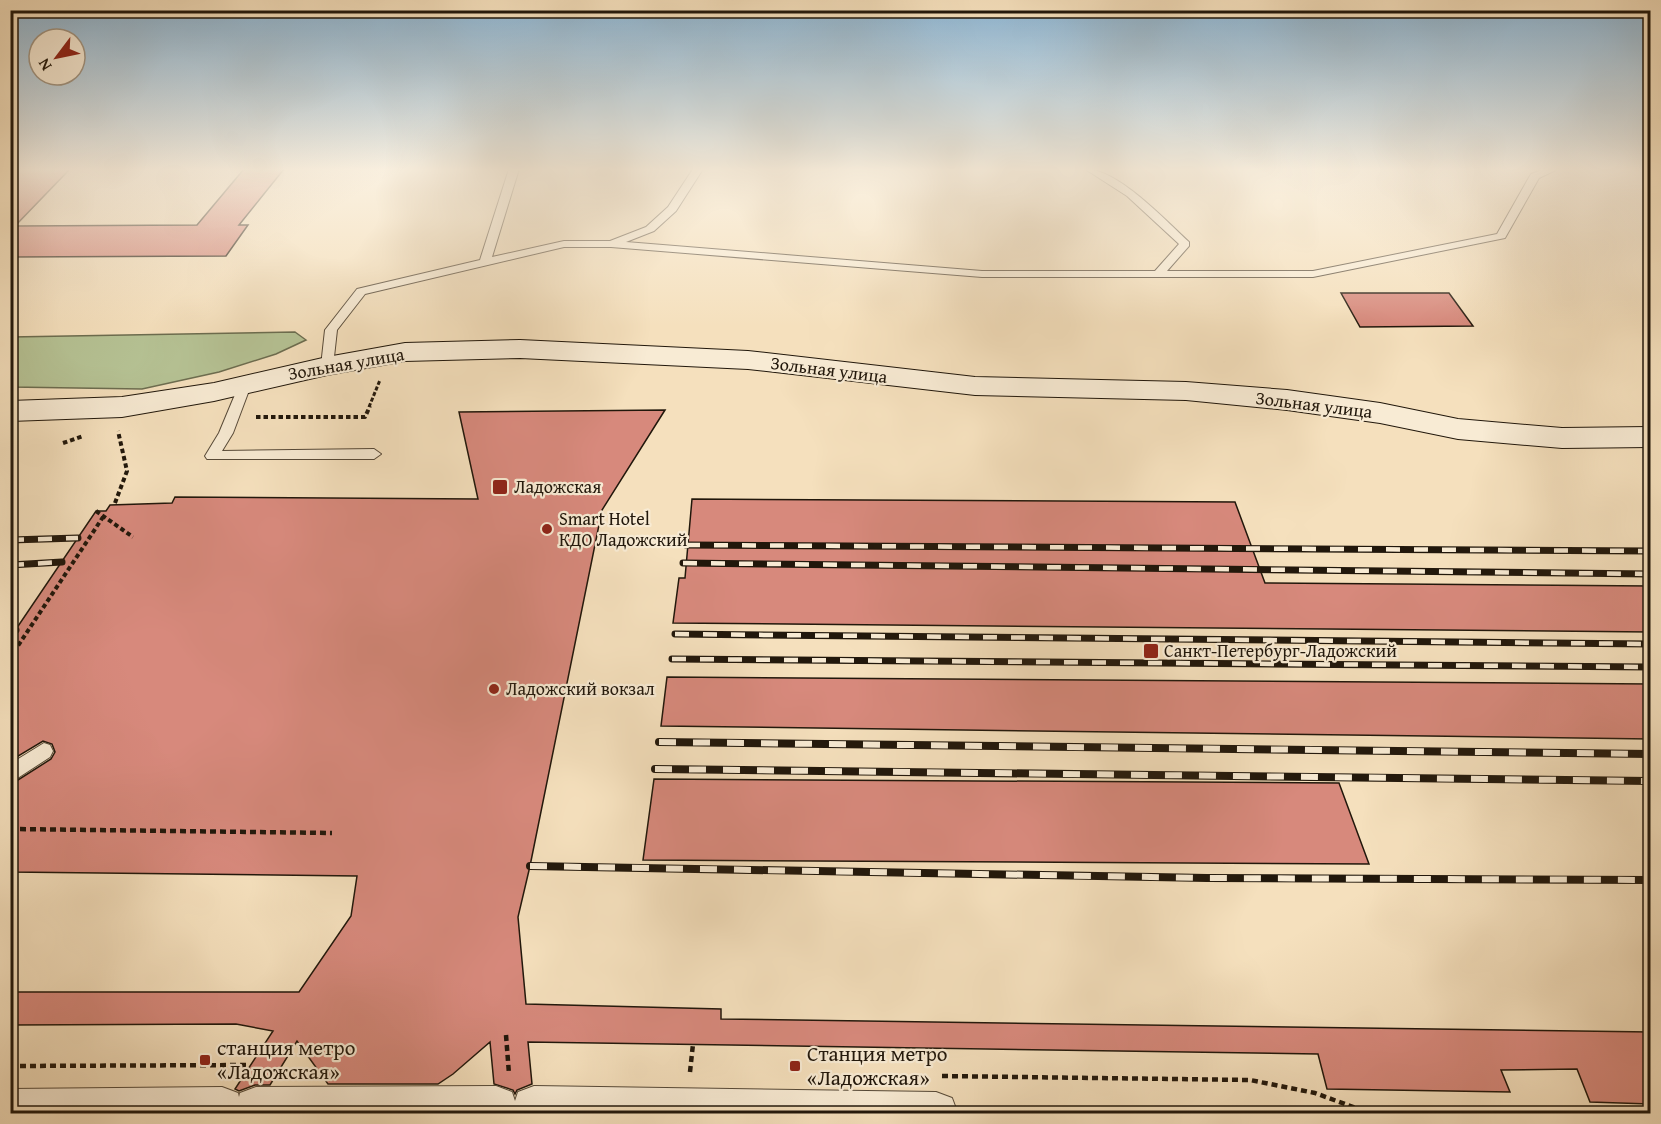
<svg xmlns="http://www.w3.org/2000/svg" width="1661" height="1124" font-family="'Gentium Book Plus',serif">
<style>
.green{fill:#b6c395;stroke:#6c6d50;stroke-width:1.5}
.building{fill:#d7897c;stroke:#21170b;stroke-width:1.5}
.lines{fill:none;stroke-linecap:round;stroke-linejoin:round}
.lane-casing{stroke:#564938;stroke-width:2}
.street-casing{stroke:#564938;stroke-width:2}
.secondary-casing{stroke:#21170b;stroke-width:2}
.path-far2{stroke:#21170b;stroke-width:3;stroke-dasharray:4 2;stroke-linecap:butt}
.path-far1{stroke:#21170b;stroke-width:4;stroke-dasharray:4.5 3;stroke-linecap:butt}
.path{stroke:#21170b;stroke-width:4.5;stroke-dasharray:6 4;stroke-linecap:butt}
.lane{fill:#f8ebd4;fill-rule:evenodd}
.street{fill:#f8ebd4;fill-rule:evenodd}
.secondary{fill:#f8ebd4;fill-rule:evenodd}
.rail-far1-casing{stroke:#21170b;stroke-width:7}
.rail-casing{stroke:#21170b;stroke-width:8}
.rail-far1{stroke:#f8ebd4;stroke-width:4.5;stroke-dasharray:14;stroke-linecap:butt}
.rail{stroke:#f8ebd4;stroke-width:6;stroke-dasharray:17;stroke-linecap:butt}
.poi-dot{fill:#8f2418;stroke:#f8ebd4;stroke-width:2}
.labels{text-anchor:middle;stroke-width:4.5;stroke-linejoin:round;paint-order:stroke}
.street-label{font-size:18px;fill:#21170b;stroke:#f8ebd4}
.poi-label{font-size:18px;fill:#21170b;stroke:#f8ebd4;text-anchor:start}
.near-poi-label{font-size:21px;fill:#21170b;stroke:#f8ebd4;text-anchor:start}
</style>
<rect width="100%" height="100%" fill="#f5e0bd"/>
<filter id="stains"><feTurbulence type="fractalNoise" baseFrequency=".00333" numOctaves="4"/><feColorMatrix values="0 0 0 0 .2 0 0 0 0 .09 0 0 0 0 .02 0 0 0 .5 -.17"/></filter>
<radialGradient id="worn" r=".72"><stop offset=".6" stop-color="#630" stop-opacity="0"/><stop offset="1" stop-color="#630" stop-opacity=".3"/></radialGradient>
<path class="green" d="M295 332 306 340 276 354 219 372 142 389 11 387V337Z"/>
<path class="building" d="M10 169H70L15 226 197 225 244 169H284L239 225H248L226 256 10 257Z
M1341 293H1449L1473 326 1360 327Z
M665 410 602 510 530 866 518 917 526 1004 721 1009V1019L1650 1032V1104L1590 1102 1577 1069 1501 1070 1510 1092 1327 1089 1318 1054 528 1042 532 1084 517 1090 515 1094 513 1090 494 1084 490 1042 453 1074 438 1084H328L297 1041 270 1085H255L239 1091 235 1089 273 1031 236 1024 10 1025V992H299L351 916 357 876 10 872V785L51 759 55 752 52 744 43 741 10 761V638L96 511H106L110 505 172 503 175 497 478 499 459 412Z
M692 499 1235 502 1265 583 1650 586V632L673 623 679 578H685Z
M667 677 1650 684V739L661 726Z
M654 779 1339 783 1369 864 643 860Z"/>
<g class="lines">
<g class="lane-casing">
<path id="lane" d="M509 169H519L492 257 564 241H610L646 227 668 207 693 169H703L676 211 654 231 626 242 982 271H1155L1179 244 1127 196 1085 169C1118 169 1165 220 1189 242V246L1167 271H1313L1497 234 1531 174 1545 169H1558L1539 178 1505 238 1313 277H982L611 247H564L365 294 337 330 333 366 327 370 323 369 321 366 325 330 357 289 480 260Z
M245 381 251 385 233 433 222 451 374 449 381 454 374 459H207L205 456 219 433 239 385Z
M44 743 50 745 53 751 50 757 10 783V764Z"/>
</g>
<g class="street-casing">
<path id="street" d="M496 1086 512 1092 515 1101 518 1092 534 1086 936 1092 952 1098 958 1114H10V1089L222 1087 238 1093 239 1097 240 1093 256 1087Z"/>
</g>
<g class="secondary-casing">
<path id="secondary" d="M520 340 748 351 975 377 1186 382 1287 390 1380 403 1458 419 1562 428 1650 427V447L1562 448 1458 439 1380 423 1287 410 1186 400 975 395 748 369 520 358 405 361 327 375 214 401 122 417 10 421V401L122 397 214 383 327 357 405 343Z"/>
</g>
<path class="path-far2" d="M369 407 380 380"/>
<path class="path-far1" d="M256 417H365L370 406
M63 443 83 436
M115 503 127 471 118 431
M96 511 133 537
M10 658 103 517"/>
<path class="path" d="M10 829 332 833
M506 1035 509 1074
M10 1066 250 1065
M690 1072 693 1044
M942 1076 1250 1080 1315 1093 1372 1114"/>
<use href="#lane" class="lane"/>
<use href="#street" class="street"/>
<use href="#secondary" class="secondary"/>
<g class="rail-far1-casing">
<path id="rail-far1" d="M10 540 78 538
M686 545 1650 551
M683 563 1650 574
M10 565 62 562
M10 630H16
M675 634 1650 644
M672 659 1650 667"/>
</g>
<g class="rail-casing">
<path id="rail" d="M659 742 1650 754
M655 769 1650 781
M530 866 1207 878 1650 880"/>
</g>
<use href="#rail-far1" class="rail-far1"/>
<use href="#rail" class="rail"/>
</g>
<linearGradient id="sky" x2="0" y2="1"><stop stop-color="#8bb6d6"/><stop offset="0.52" stop-color="#faf1e1"/><stop offset="1" stop-color="#faf1e1" stop-opacity="0"/></linearGradient>
<rect width="1661" height="326" fill="url(#sky)"/>
<g class="poi-dot">
<rect x="492" y="479" width="16" height="16" rx="3"/>
<circle cx="547" cy="529" r="6"/>
<rect x="1143" y="643" width="16" height="16" rx="3"/>
<circle cx="494" cy="689" r="6"/>
<rect x="199" y="1054" width="12" height="12" rx="3"/>
<rect x="789" y="1060" width="12" height="12" rx="3"/>
</g>
<g class="labels">
<g class="street-label">
<text transform="translate(346 364) rotate(-10)" y="6">Зольная улица</text>
<text transform="translate(829 370) rotate(7)" y="6">Зольная улица</text>
<text transform="translate(1314 405) rotate(7)" y="6">Зольная улица</text>
</g>
<g class="poi-label">
<text x="514" y="493">Ладожская</text>
<text x="559" y="525">Smart Hotel<tspan x="559" dy="21">КДО Ладожский</tspan></text>
<text x="1164" y="657">Санкт-Петербург-Ладожский</text>
<text x="506" y="695">Ладожский вокзал</text>
</g>
<g class="near-poi-label">
<text x="217" y="1055">станция метро<tspan x="217" dy="24">«Ладожская»</tspan></text>
<text x="807" y="1061">Станция метро<tspan x="807" dy="24">«Ладожская»</tspan></text>
</g>
</g>
<rect width="1661" height="1124" fill="none" stroke="#f5e0bd" stroke-width="36"/>
<rect x="12" y="12" width="1637" height="1100" fill="none" stroke="#21170b" stroke-width="3"/>
<rect x="18" y="18" width="1625" height="1088" fill="none" stroke="#21170b" stroke-width="1.5"/>
<g transform="translate(57 57) rotate(238)"><circle r="28" fill="#f8ebd4" stroke="#a29684" stroke-width="1.5"/>
<path d="M0-4.5L10 22L0 15L-10 22Z" fill="#8f2418"/>
<text y="-9" font-size="16" font-weight="bold" text-anchor="middle" fill="#21170b">N</text>
</g>
<rect width="100%" height="100%" filter="url(#stains)"/>
<rect width="100%" height="100%" fill="url(#worn)"/>
</svg>
